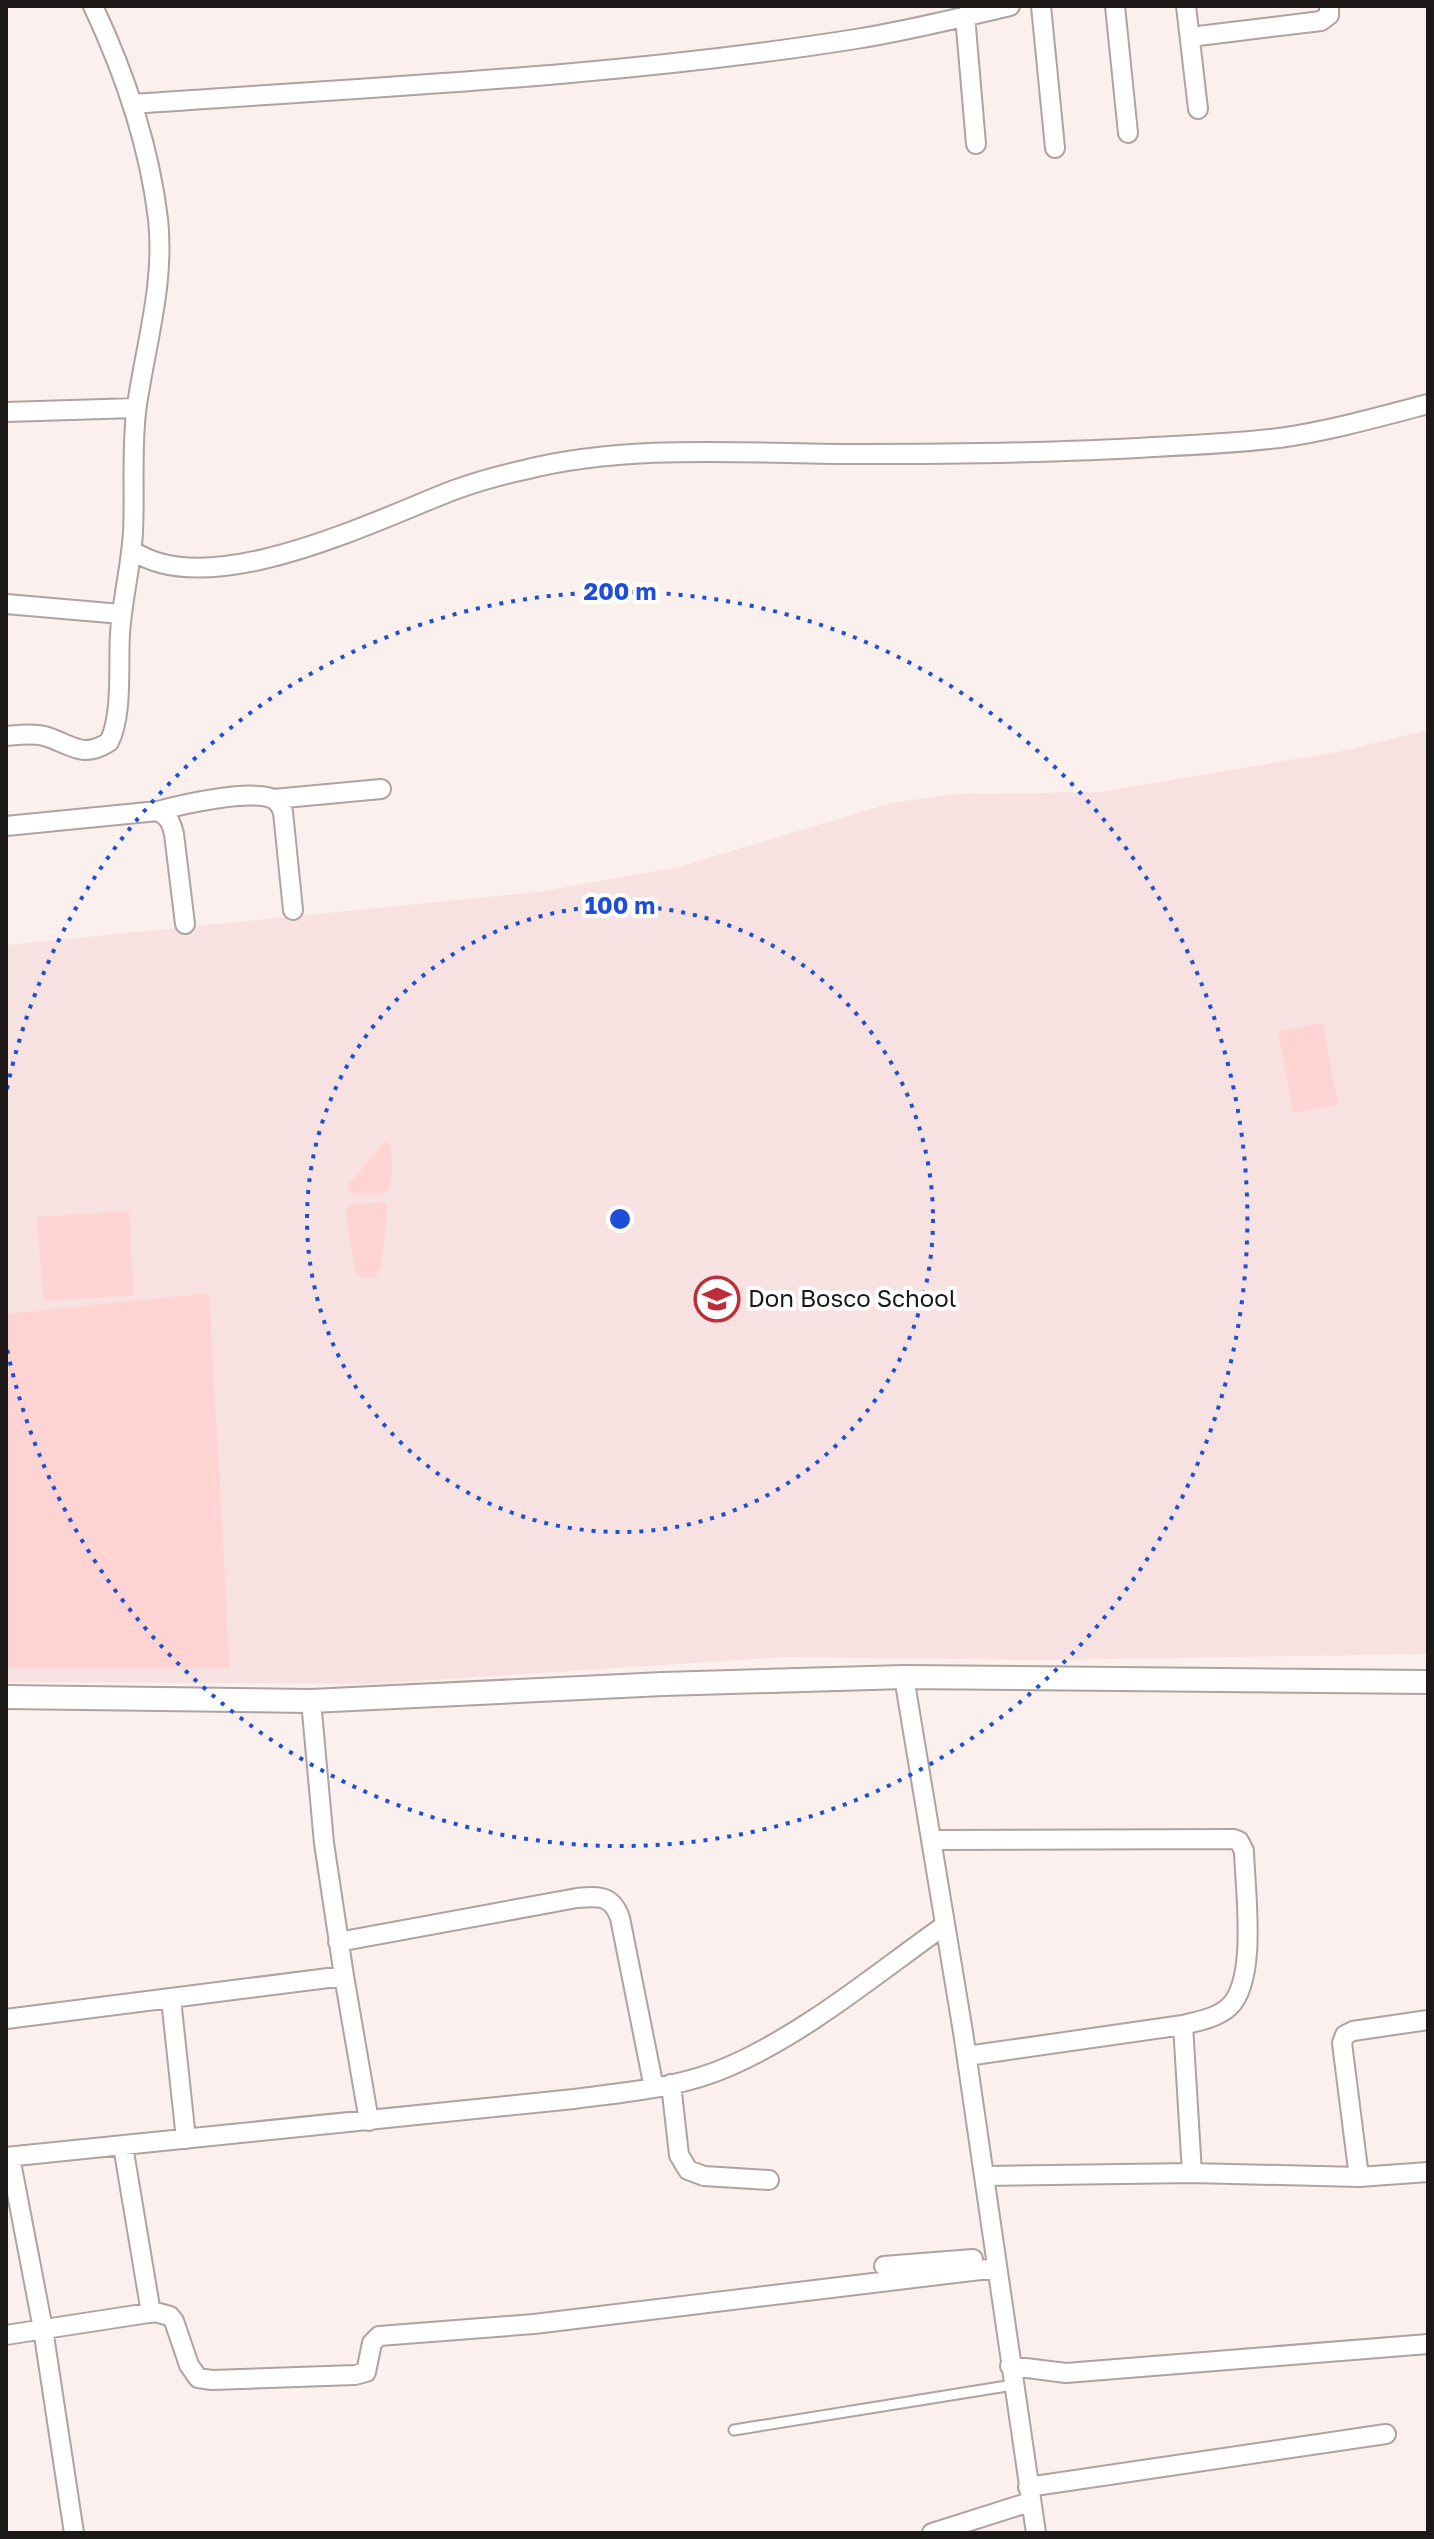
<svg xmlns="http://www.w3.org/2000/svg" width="1434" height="2539" font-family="'Golos Text',sans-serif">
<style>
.built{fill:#f8e2e1}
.green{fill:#ffd4d2}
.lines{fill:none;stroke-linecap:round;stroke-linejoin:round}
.service-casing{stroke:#aea2a2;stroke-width:13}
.minor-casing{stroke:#aea2a2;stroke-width:22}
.tertiary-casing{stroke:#aea2a2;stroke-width:26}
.service{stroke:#fff;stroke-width:9}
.minor{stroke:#fff;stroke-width:18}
.tertiary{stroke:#fff;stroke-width:22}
.ring{fill:none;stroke:#1d4ed8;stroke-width:4;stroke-dasharray:4 8}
.labels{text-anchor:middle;stroke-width:8;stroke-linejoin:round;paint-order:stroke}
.poi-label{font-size:24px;fill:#1d1818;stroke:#fff;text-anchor:start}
.centre{fill:#1d4ed8;stroke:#fff;stroke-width:4}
.ring-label{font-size:24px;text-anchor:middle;font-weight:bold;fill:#1d4ed8;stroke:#fff;stroke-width:8;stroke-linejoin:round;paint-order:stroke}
</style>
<rect width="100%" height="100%" fill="#fcf0ef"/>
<path class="built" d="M1428 730V1654L1042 1660 786 1657 370 1684 6 1682V945L538 892 678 867 891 803 954 794 1101 792 1342 751Z"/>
<path class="green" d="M1323 1023 1338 1105 1293 1113 1278 1031Z
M385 1142 389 1143 391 1147C391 1162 396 1184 384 1193H350L348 1185Z
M384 1202 388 1207 381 1268 374 1278H363L355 1272 345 1210 353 1204Z
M129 1211 134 1295 43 1301 37 1217Z
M209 1293 230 1668H6V1314Z"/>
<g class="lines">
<g class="service-casing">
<path id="service" d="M734 2430 1013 2385"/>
</g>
<g class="minor-casing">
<path id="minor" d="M1041 6 1055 148
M1115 6 1128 133
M1186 6 1198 109
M965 16 976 144
M1190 37 1321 21 1329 15V6
M132 104C373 87 616 77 856 39 907 31 959 18 1010 6
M6 412 136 408
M132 550C208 604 376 520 454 490 476 482 501 475 524 470 632 443 751 454 861 454 958 454 1056 453 1153 447 1195 445 1238 443 1279 438 1329 431 1379 417 1428 404
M6 604 121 614
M6 736C18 735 32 733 44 736 70 743 81 760 109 742 123 715 118 665 120 634 122 600 131 567 133 532 135 492 131 444 137 405 146 343 165 283 158 219 149 144 125 74 93 6
M274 799 381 789
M158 811C183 804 247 790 271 798 278 801 280 805 283 812L293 910
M6 826 158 811C169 817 171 822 174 834L185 924
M904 1677 963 2032 1036 2533
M311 1701 324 1843 344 1976 369 2121
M932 1840 1234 1839 1239 1841 1244 1851C1245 1890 1258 1980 1229 2007 1217 2018 1198 2021 1183 2025L967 2056
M338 1942 577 1898C599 1896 612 1895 620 1918L654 2088
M171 1999 186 2139
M6 2019 344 1976
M1183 2025 1192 2173
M671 2084 679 2155 688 2170 704 2176 769 2180
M123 2146 151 2313
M6 2157 574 2099C626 2092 681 2088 730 2066 807 2032 876 1974 945 1925
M10 2157 43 2329 74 2533
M985 2176 1192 2173 1359 2177 1428 2172
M1359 2177 1342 2043 1345 2035 1353 2031 1428 2020
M884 2266 973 2259
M6 2335 155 2312 170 2316 174 2321 189 2365 198 2378 212 2380 355 2375 366 2372 372 2343 379 2336 534 2324 997 2268
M1010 2366 1066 2373 1428 2344
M1028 2487 1386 2434
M932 2533 1030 2502"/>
</g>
<g class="tertiary-casing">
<path id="tertiary" d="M6 1697 311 1701 663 1684 904 1677 1428 1682"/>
</g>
<use href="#service" class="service"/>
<use href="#minor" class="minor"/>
<use href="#tertiary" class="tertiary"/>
</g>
<g class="ring">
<circle cx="620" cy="1219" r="313"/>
<path d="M7 1089A627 627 0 1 1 7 1349"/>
</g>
<defs>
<g id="school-ring" transform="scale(2.3)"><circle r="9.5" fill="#fff" stroke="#be2d3a" stroke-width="1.5"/><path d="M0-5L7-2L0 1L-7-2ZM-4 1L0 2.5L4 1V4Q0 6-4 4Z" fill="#be2d3a"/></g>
</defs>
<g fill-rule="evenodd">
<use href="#school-ring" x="717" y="1299"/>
</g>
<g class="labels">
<g class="poi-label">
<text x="748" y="1307">Don Bosco School</text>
</g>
</g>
<circle cx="620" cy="1219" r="12" class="centre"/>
<g class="ring-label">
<text x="620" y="600">200 m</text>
<text x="620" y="914">100 m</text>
</g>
<rect width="1434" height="2539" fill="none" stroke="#1d1818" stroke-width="16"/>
</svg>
